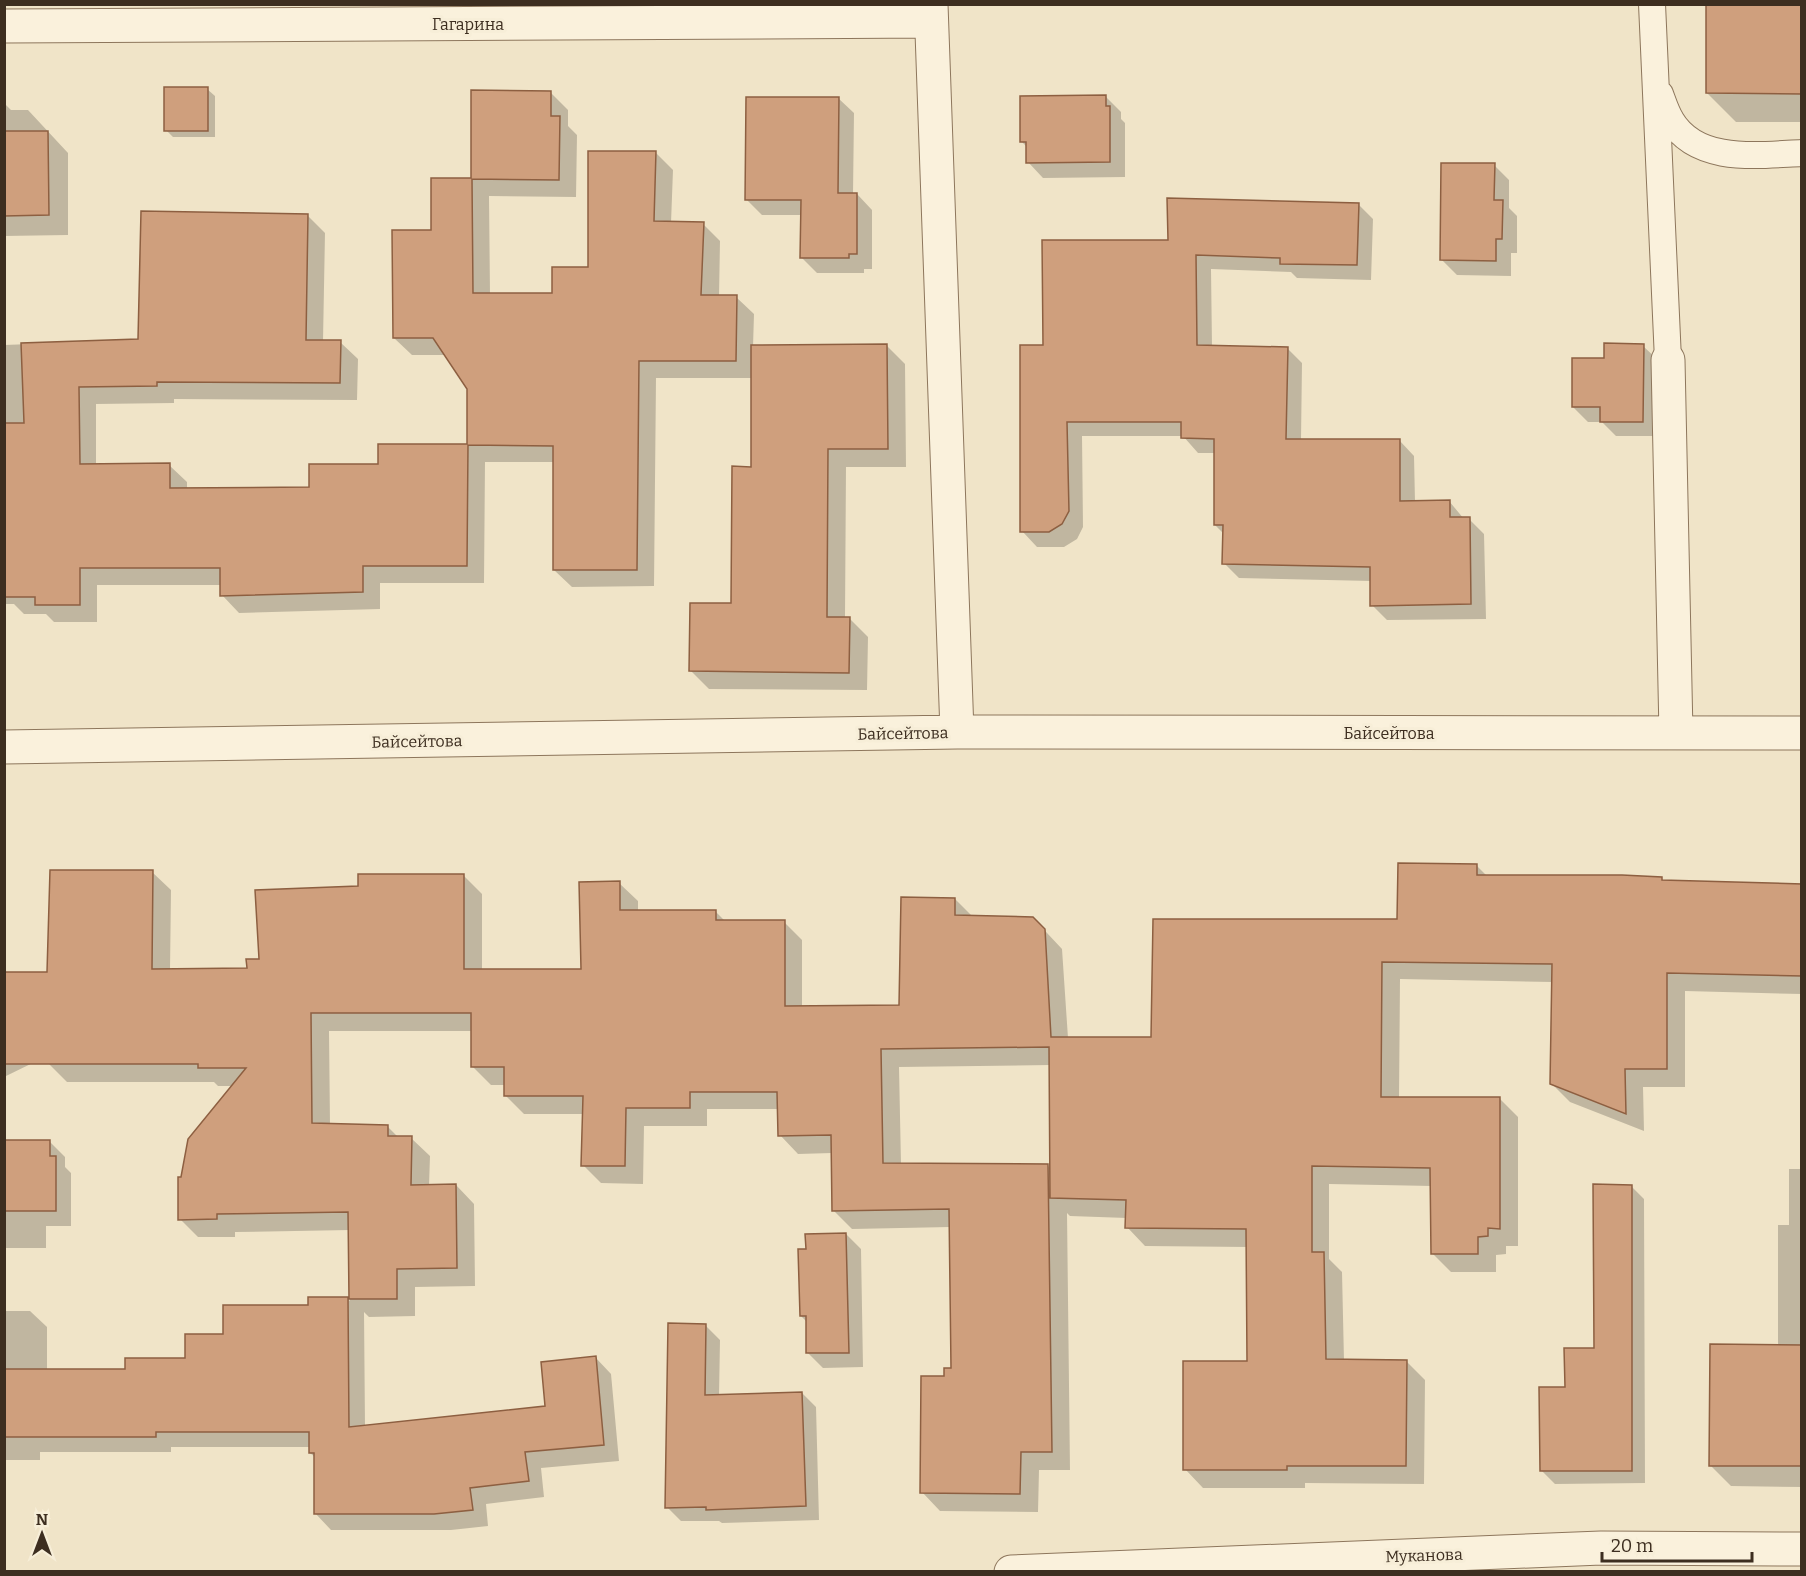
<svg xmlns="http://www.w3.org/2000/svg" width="1806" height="1576" font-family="Bitter,serif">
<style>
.shadow{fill:#0003;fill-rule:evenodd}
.building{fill:#cf9f7d;stroke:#8d5f41;stroke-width:1.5}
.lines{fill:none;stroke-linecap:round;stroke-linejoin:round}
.service-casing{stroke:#8d765c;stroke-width:28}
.minor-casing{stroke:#8d765c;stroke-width:35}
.service{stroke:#faf1dc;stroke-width:26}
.minor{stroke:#faf1dc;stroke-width:33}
.labels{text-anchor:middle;stroke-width:6;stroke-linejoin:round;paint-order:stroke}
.street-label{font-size:16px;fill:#3d2e20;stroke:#f7eed8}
</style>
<rect width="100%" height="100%" fill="#f0e4c8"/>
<path class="shadow" d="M1802 4V122H1736L1707 93Z
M207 89 215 96V137H173L166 130Z
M472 91 550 92 568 110V126L577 135 576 197 489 196 490 294H553L589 268 656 153 673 170 671 223 703 224 720 241 719 297H736L754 314 753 347 887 346 905 364 906 467H846L845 618H849L868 637 867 690 709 689 690 670 733 604 753 468V378H656L654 586 572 587 554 570V462H485L484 583H380V609L239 613 222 595V585H97V622H54L46 614H24L14 604H4V345L139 340 307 215 325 233 323 341 340 342 358 359 357 400 174 399V403L96 404V465H169L187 482V489L311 488 379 465V445H468V389L446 355H412L394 338 433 232 432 179H472Z
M1105 96 1121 112V119L1125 123V177L1043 178 1028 162V148L1022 142Z
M838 98 854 113 853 194H857L872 210V269H864V273H817L801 257 802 215H762L747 200Z
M4 103 11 110H28L68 153V235L4 236Z
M1494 165 1509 180V208L1517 216V253H1511V276L1457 275 1442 260Z
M1358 204 1373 219 1371 280 1297 278 1291 272 1211 269 1212 347 1287 348 1302 363 1301 440H1399L1414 456 1415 502 1449 501 1464 519H1469L1484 534 1486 619 1387 620 1372 605V581L1239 578 1224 563V534L1215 525V453H1198L1183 436H1082L1083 527 1077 539 1064 547H1037L1022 531 1045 347 1169 242Z
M1643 346 1659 361 1658 436H1616L1602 422H1588L1573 407 1605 360Z
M1476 865 1487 876 1661 879 1664 882 1802 885V994L1685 991V1087H1643L1644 1131 1570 1102 1551 1083 1553 982 1400 979 1399 1099H1500L1518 1117V1246H1506V1254L1496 1255V1272H1451L1433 1254 1432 1186 1329 1184V1259L1342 1272 1344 1361 1407 1362 1425 1380 1424 1484 1305 1483V1488H1203L1185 1469 1248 1362V1247L1145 1246 1127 1227V1218L1070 1216 1067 1213 1070 1470H1039L1038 1512 940 1511 922 1492 945 1377 953 1369 950 1227 852 1229 834 1211 832 1153 798 1154 780 1135 779 1109H707V1126H644L643 1184 601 1183 583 1165 584 1114H524L505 1095V1085H491L472 1066 473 1031H329L330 1125 387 1126 399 1138H411L430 1156 429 1186 456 1185 474 1204 475 1286 415 1287V1316L369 1317 364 1312 365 1427 546 1407 595 1357 611 1374 619 1461 541 1468 544 1497 486 1504 488 1526 451 1530H331L315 1513V1457L310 1453V1447H171V1452H40V1460H4V1311H30L47 1327V1371H126L186 1360 225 1336 309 1307 347 1298 350 1301V1230L235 1232V1237H198L180 1219 182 1179 233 1086H218L214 1082H67L49 1064V1055L4 1077V973H49L152 872 171 890 170 970 249 969 359 887 463 875 482 894V970H582L619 883 638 901V912H716L726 922H784L802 940V1007L901 1006 955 899 973 917 1033 918 1062 949 1068 1038H1152L1399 920ZM1050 1065 1051 1169 1048 1166 901 1165 899 1067Z
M4 1141H49L65 1157V1167L71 1173V1226H46V1248H4Z
M1789 1169H1802V1487L1731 1486 1710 1465 1778 1346V1225H1789Z
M1631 1186 1644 1199 1645 1483 1555 1484 1542 1471 1566 1389 1595 1350Z
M846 1234 861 1249 863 1367 823 1368 808 1353 807 1322 801 1316 807 1251Z
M706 1326 720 1340 719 1396 802 1393 816 1407 819 1520 722 1523 719 1521H681L667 1507Z"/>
<path class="building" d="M1706 4H1802V94L1706 93Z
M164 87H208V131H164Z
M471 90 551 91V116H560L559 180 472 179 473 293H552V267H588V151H656L654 221 704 222 701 295H737L736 361H639L637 570H553V446L468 445 467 566H363V592L220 596V568H80V605H35V597H4V423H24L21 343 138 339 141 211 308 214 306 340H341L340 383 157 382V386L79 387 80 464 170 463V488L309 487V464H378V444H467V389L433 338H393L392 230H431V178H471Z
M1106 95V106H1110V162L1026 163V142H1020V96Z
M746 97H839L838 193H857V254H849V258H800L801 200H745Z
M4 131H48L49 215 4 216Z
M1441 163H1495L1494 200H1503L1502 239H1496V261L1440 260Z
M1167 198 1359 203 1357 265 1280 264V258L1196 255 1197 345 1288 347 1286 439H1400V501L1450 500V517H1470L1471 604 1370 606V567L1222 564 1223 525H1214V439L1181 438V422H1067L1069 511 1062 524 1049 532H1020V345H1043L1042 240H1168Z
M1604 343 1644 344 1643 422H1600V407H1572V358H1604Z
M887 344 888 449H828L827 617H850L849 673 689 671 690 603H731L732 466 751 467V345Z
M1398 863 1477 864V875H1622L1662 877V880L1802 884V976L1667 973V1069H1625L1626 1114 1550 1084 1552 964 1382 962 1381 1097H1500V1229L1488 1228V1236L1478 1237V1254H1431L1430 1168 1312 1166V1252H1324L1326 1359 1407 1360 1406 1466H1287V1470H1183V1361H1247L1246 1229 1125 1228 1126 1200 1050 1198 1049 1047 881 1049 883 1163 1048 1164 1052 1452H1021L1020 1494 920 1493 921 1376H944V1368H951L949 1209 832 1211 831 1135 778 1136 777 1092H690V1108H626L625 1166H581L583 1096H504V1067H471V1013H311L312 1123 388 1125V1136H412L411 1185 456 1184 457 1268 397 1269V1299H349L348 1212 217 1214V1219L178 1220V1177H181L188 1139 246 1068H198V1064H4V972H47L50 870H153L152 969 247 968 246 959H259L255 890 358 886V874H464V969H581L579 882 620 881V910H716V920H785V1006L899 1005 901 897 955 898V915L1033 917 1045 929 1051 1037H1151L1153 919H1397Z
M4 1140H50V1156H56V1211H4Z
M1593 1184 1632 1185V1471H1540L1539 1387H1565L1564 1348H1594Z
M846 1233 849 1353H806V1316H800L798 1249H806L805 1234Z
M308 1297H348L349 1427 545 1406 541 1362 596 1356 604 1445 525 1452 529 1481 470 1488 473 1510 434 1514H314V1453H309V1432H156V1437H4V1369H125V1358H185V1334H223V1305H308Z
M668 1323 706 1324 705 1395 802 1392 806 1506 706 1510V1507L665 1508Z
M1710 1344 1802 1345V1466H1709Z"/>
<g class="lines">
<g class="service-casing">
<path id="service" d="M1652 4 1668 360
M1660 94C1663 102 1666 112 1671 120 1697 164 1758 155 1802 153"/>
</g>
<g class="minor-casing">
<path id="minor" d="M931 4 957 732
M4 26 931 21
M1668 360 1676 733
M4 747 957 732 1802 733
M1011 1572 1601 1548 1802 1549"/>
</g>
<use href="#service" class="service"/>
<use href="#minor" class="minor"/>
</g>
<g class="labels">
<g class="street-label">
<text x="468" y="30">Гагарина</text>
<text transform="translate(903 733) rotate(-1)" y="6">Байсейтова</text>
<text x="1389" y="739">Байсейтова</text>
<text transform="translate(417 741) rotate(-1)" y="6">Байсейтова</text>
<text transform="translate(1424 1555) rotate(-2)" y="6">Муканова</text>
</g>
</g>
<rect width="1806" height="1576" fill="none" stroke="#3d2e20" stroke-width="12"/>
<g transform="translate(42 1534)" stroke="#f7eed8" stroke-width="4.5" paint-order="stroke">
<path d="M0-4.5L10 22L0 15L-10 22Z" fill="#3d2e20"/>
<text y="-9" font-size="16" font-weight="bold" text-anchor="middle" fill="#3d2e20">N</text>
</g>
<path d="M1602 1552v9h150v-9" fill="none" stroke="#3d2e20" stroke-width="3"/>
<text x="1611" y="1552" font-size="18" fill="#3d2e20" stroke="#f7eed8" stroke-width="4.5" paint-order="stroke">20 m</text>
</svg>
